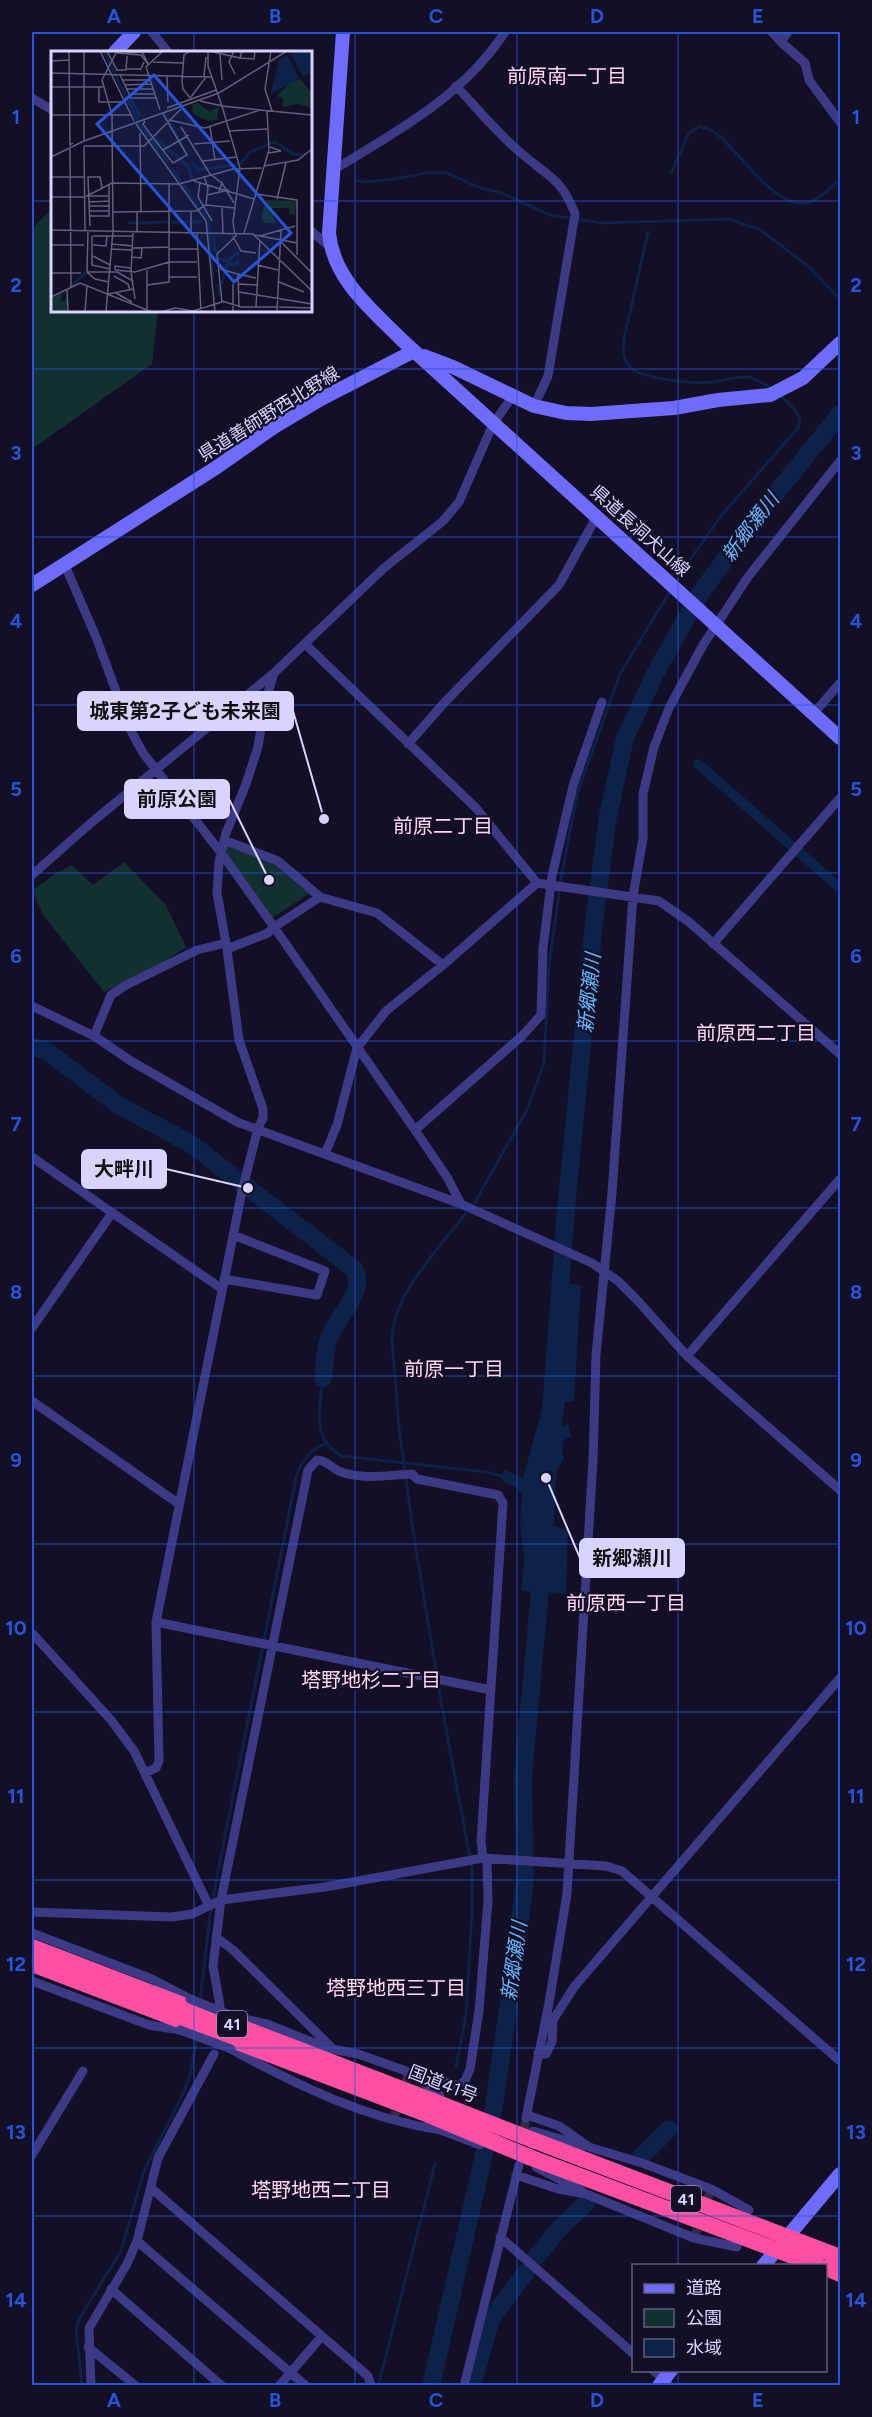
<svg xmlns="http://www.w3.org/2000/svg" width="872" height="2417" font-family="Figtree,'Noto Sans JP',sans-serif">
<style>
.green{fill:#12302f}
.water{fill:#0c2248}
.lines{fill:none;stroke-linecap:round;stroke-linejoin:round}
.stream{stroke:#0c2248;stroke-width:3}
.canal{stroke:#0c2248;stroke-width:10}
.river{stroke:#0c2248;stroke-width:18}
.street-tunnel{stroke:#312d47;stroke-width:9;stroke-dasharray:9 4.5;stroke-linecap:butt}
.street{stroke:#3d3a85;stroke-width:9}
.secondary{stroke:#6f6bff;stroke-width:14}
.highway{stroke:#ff4fa3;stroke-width:16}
.street-bridge{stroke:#3d3a85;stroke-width:9}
.highway-bridge{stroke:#ff4fa3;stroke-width:16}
.grid{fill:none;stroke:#2655da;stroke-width:1.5;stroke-opacity:0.55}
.labels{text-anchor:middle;stroke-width:4.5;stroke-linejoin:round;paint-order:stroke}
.shield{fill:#130f26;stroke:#9e99be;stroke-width:1.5}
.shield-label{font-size:16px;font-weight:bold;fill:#d9d4ff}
.street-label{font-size:18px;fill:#d9d4ff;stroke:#130f26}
.neighbourhood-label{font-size:20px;fill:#ffd6f0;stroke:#130f26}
.water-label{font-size:20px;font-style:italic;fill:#62b6ff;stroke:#130f26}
.inset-river{fill:none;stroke:#0c2248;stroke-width:3}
.inset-road{fill:none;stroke:#625e7d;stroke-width:1.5}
.view{fill:#2655da;fill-opacity:0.15;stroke:#2655da;stroke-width:3}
.inset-edge{fill:none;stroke:#d9d4ff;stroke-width:3}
.leader{fill:none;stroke:#d9d4ff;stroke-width:2}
.callout-dot{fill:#d9d4ff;stroke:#130f26;stroke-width:2}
.callout{fill:#d9d4ff;stroke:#d9d4ff;stroke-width:2}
.callout-label{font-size:20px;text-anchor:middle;font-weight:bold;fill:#111}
.neatline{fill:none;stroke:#2655da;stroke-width:2}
.grid-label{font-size:20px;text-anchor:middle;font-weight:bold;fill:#2655da}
</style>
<rect width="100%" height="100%" fill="#130f26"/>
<path class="green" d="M52 208V310L158 311 152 364 32 449V229Z
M227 845 280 866 310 893 271 919 224 853Z
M124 862 166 905 186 947 152 970 104 992 44 916 32 891 55 874 72 865 93 885Z"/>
<path class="water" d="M569 1284 581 1285 574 1401 565 1402 561 1427 568 1424 571 1437 564 1440 562 1448 564 1458 556 1473 554 1526 563 1529 568 1527 566 1594 521 1591 524 1560 520 1522 522 1495 518 1489 502 1480 504 1470 523 1478 543 1405 556 1399 560 1363V1338Z"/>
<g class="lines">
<path class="stream" d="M671 173 689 133 700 126C706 129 712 130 717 134 741 153 778 214 811 202 822 197 831 187 840 180
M355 180 364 182 395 179 426 173H447L480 188 502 193 550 215 602 223 729 219 761 230 809 267 840 299
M648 232 624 339C623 349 622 357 629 366 640 379 693 384 711 382 722 381 736 376 748 377 757 379 766 385 773 390
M679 576 720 517 798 428 800 420 795 410 781 396
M475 1202 527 1110 544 1063 549 965 562 873 577 794 620 674 670 591
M323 1378C320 1409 310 1438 342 1456L486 1472 505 1477
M212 1902 296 1478C300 1462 309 1451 324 1444
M200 2000 211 1908
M456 2067 466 2015 472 1913V1869L442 1707 414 1537 399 1428 392 1339C394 1292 438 1250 466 1213
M379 2383 435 2164
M82 2386 76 2330 79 2319 121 2251 144 2171 183 2094 190 2075 197 2040"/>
<path class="canal" d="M698 764 840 888"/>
<path class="river" d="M32 1047 45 1050 118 1105 191 1144 354 1269C367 1292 338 1314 330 1336 324 1349 325 1364 323 1378
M550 1424 566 1209 594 922 608 816 625 738 655 674 701 592 757 517 840 414
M641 2157 669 2129
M536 2257 560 2228 587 2202
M431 2386 484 2154 494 2105 512 1981 525 1880 523 1777 542 1568
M472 2386 491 2319 526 2272"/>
<path class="street-tunnel" d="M393 2120 409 2072
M520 2157 526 2118
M694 2238 711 2189"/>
<path class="street" d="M152 32 168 52
M772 32 781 42
M788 32 781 42 805 63 809 80 840 122
M456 86C477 108 497 133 521 153 547 176 562 178 575 214L548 376 534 406
M32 98 52 110
M333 170C397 132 464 95 505 32
M310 230 330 247
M64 563 96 637 130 729 143 753 222 854 274 927 415 1130 447 1177 461 1204
M305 644 476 808 537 883 659 901 689 922 840 1054
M814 713 840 683
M408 744 444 703 559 585 597 516
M224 840 278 861 320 897 377 913 443 965
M32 875 92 822 274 673 384 568 443 521 459 502 493 424 512 397
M713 944 840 798
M227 949 217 893 219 862 226 833 246 784 258 747 265 703 274 673
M32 1006 94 1036 131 1061 237 1122 461 1204 592 1263 618 1281 638 1301 687 1356 840 1490
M94 1036 111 995 126 985 197 950 226 943
M415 1130 522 1036 541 1015 543 948 552 876 573 786 602 702
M325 1154 337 1125 357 1048 386 1011 443 965 537 883
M32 1157 222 1289
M224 1279 317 1295 325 1271 233 1235
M32 1328 112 1213
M687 1356 840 1179
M32 1401 179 1504
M156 1622 491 1690
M32 1633 111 1720 134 1751 209 1906
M145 1773 156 1768 159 1761 156 1622 242 1191 258 1128 263 1118V1109L239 1040 227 949 268 933 274 927 320 897
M32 1912 172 1917 192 1914 221 1900 325 1887 483 1858 606 1866 622 1871 840 2061
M32 1933 152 1979 190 1999
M216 1937 233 1950 331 2047
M32 1981 149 2025 180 2030
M220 2006 213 1966 221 1900 308 1470 317 1460C327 1460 332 1469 341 1472 365 1480 389 1475 412 1474L417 1479 498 1495 503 1503 481 1841 483 1858
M235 2017 267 2024 327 2048 358 2054 409 2072 440 2095
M231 2049C296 2085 367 2119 441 2130
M538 2053 546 2054 552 2042 553 2020 574 1987 840 1678
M409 2072 423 2074 458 2086 465 2081 470 2069 479 2011 488 1901 487 1858
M527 2115 559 2126 589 2147 642 2163 711 2189 749 2210
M526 2118 549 2003 567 1894 593 1460 596 1355 612 1193 633 896 643 838V794L654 747 669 708 703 645 748 577 840 461
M533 2131 584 2146
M32 2155 83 2071
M536 2167 582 2191
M516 2175 558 2189 586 2194 694 2238 737 2247
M151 2188 368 2376 371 2386
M500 2237 634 2354
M137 2241 306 2386
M111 2289 222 2386
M88 2347 136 2386
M653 2370 670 2386
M91 2386 89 2328 127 2264 137 2241 158 2158 214 2054
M279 2386 322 2336
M464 2386 519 2165"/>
<path class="secondary" d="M343 32 329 233C333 279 372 310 403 341L840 738
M115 52 134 32
M424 356 453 367 534 406 566 413 591 414 674 408 718 400 770 395 803 378 840 343
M32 585 217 467 274 427 321 399 414 351
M763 2266 840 2174
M659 2386 671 2370"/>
<path class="highway" d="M32 1947 433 2101
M32 1964 429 2115
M533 2140 840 2257
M529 2157 819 2266
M826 2268 840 2274"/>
<path class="street-bridge" d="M190 1999 235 2017
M180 2030 231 2049
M441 2130 480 2145"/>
<path class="highway-bridge" d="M433 2101 533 2140
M429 2115 529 2157"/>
</g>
<path class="grid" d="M194 32V52M355 32V2386M517 32V2386M678 32V2266M32 201H52M310 201H840M194 310V2386M32 369H840M32 537H840M32 705H840M32 873H840M32 1041H840M32 1208H840M32 1376H840M32 1544H840M32 1712H840M32 1880H840M32 2048H840M32 2216H840M678 2370V2386"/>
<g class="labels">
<g class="shield">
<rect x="217" y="2011" width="30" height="26" rx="4.5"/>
<rect x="671" y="2186" width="30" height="26" rx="4.5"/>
</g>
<g class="shield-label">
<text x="232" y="2030">41</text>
<text x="686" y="2205">41</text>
</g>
<g class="street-label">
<text transform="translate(269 414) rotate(-32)" y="6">県道善師野西北野線</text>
<text transform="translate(640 531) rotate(42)" y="6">県道長洞犬山線</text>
<text transform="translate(443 2084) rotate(21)" y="6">国道41号</text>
</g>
<g class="neighbourhood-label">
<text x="567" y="83">前原南一丁目</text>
<text x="443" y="833">前原二丁目</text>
<text x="756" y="1040">前原西二丁目</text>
<text x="454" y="1376">前原一丁目</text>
<text x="626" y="1610">前原西一丁目</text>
<text x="371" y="1687">塔野地杉二丁目</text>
<text x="396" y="1995">塔野地西三丁目</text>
<text x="321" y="2197">塔野地西二丁目</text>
</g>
<g class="water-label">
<text transform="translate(750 527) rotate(-53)" y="7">新郷瀬川</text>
<text transform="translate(589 993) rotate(-84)" y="7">新郷瀬川</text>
<text transform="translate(514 1961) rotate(-82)" y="7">新郷瀬川</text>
</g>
</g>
<g transform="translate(51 51)">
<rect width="261" height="261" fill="#130f26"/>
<path d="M249 28 261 42V57L247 53 232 56V48L226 45 239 31ZM147 52 158 60 168 56 166 69 157 70 142 63 141 53ZM215 149 245 150 244 164 238 163V157H219L225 172H213L210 166ZM11 242 10 251 16 248 17 261H0V247Z" fill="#12302f"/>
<path d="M261 0V22L252 26 239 1ZM236 4 248 27 219 44 228 9Z" fill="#0c2248"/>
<path class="inset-river" d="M53 0 88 72 117 112M80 48 89 65M114 63 137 106M104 87 138 116 141 129M141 110 146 119 189 113 199 101 224 91 242 103 253 104M121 118 157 169 162 227M120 171H151M77 172 118 171M163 184 164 199 168 200M162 206 177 210 188 201M19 236 37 220M169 245 167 235 171 232 176 214 187 213 186 209"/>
<path class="inset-road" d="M18 0 19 94 22 92M33 0V89M49 0 83 70M56 0 66 19H75L76 5M139 0 133 4 131 30 132 38 140 48M151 0H157V15L171 55 209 59M158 0 189 7 191 0M183 0 178 11 184 23M220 0 214 38 221 60M91 1H110M66 2 90 4 97 13M76 2 91 1 97 12M169 3 171 29M189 7 203 8 204 0M0 10 19 9M102 11 132 12M76 18H90L93 11M0 22 161 26M69 24 80 47H106M116 24 117 51M153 25 155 6M72 29H97M73 34 101 33M0 36H52M48 36V51H73M75 38H103M79 43H104M140 46 155 26M149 50 171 55 189 117 182 171 184 184M116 57 165 39M109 59 95 16 112 0M209 59 261 64M0 64H80M118 69 154 77 209 59M94 70 92 73 103 88M85 73 155 170 164 261M130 76 159 123 171 132 168 141M159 76 164 109M178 80 216 78M89 82 90 161M103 88 122 112 136 104 112 63M143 93 179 90M33 95H93L130 58M33 95 34 180M19 98 20 236M112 99 138 84M217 102 230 100 219 96M0 106 33 90 168 42 236 0M152 110 185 106M213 115 247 109 261 98M153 125 157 137 155 154M0 126H33M143 130 203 148M149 131 147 146 161 170M171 132 183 152M58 134V165M205 143 246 149V204M156 144 178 139M38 145H57M0 146H34L61 132 128 133 182 118 211 117M226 148 235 112M38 151 59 150M38 155H58M171 157 172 182M38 160H58M62 161 145 160 155 154 184 157M39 165H59M39 175 37 126H49L51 137M0 179 202 183 261 240M37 180 36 221 44 228 58 231M86 180V161M140 181V160M82 182 80 221 84 248M146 182 150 261M193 182 218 99 216 59M204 184 246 192M41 185V214L59 218M42 185H82M182 185 190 200 205 202M209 185 244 175M230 191 261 222M61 193 82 195M0 194H33M42 194 55 195 56 185M81 197 118 196M60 198 81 199M118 198H146M42 205 59 214M81 206 90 207 91 197M206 214 227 219M169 218 187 223 188 255M64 219 84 221 118 211H146M64 219V215L80 217M96 219V259M37 221H66M66 221 82 230M0 222H30M187 223 205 227M63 225 77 233 79 239M118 226H146M228 231 253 241M188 233 206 234M96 234 118 231V132M16 239 17 261M188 241 261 253M65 242 81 251M57 243 83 238M0 246 29 232 101 261M171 250 190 256H226M205 256 209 189M228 256 261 257M34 261 36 235M55 261 62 180 61 64 51 29 66 0M110 261 124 257 142 260 171 251 166 203 186 184M182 261V233M226 261 230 178"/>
<path class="view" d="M103 24 240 182 183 231 46 73Z"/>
<rect width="261" height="261" class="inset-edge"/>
</g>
<path class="leader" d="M324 819L293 711M269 880L229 799M248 1188L166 1169M546 1478L580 1558"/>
<g class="callout-dot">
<circle cx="324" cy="819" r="6"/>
<circle cx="269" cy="880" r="6"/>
<circle cx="248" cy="1188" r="6"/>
<circle cx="546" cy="1478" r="6"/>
</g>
<g class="callout">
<rect x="78" y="692" width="215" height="38" rx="6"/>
<rect x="125" y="780" width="104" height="38" rx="6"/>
<rect x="82" y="1150" width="84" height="38" rx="6"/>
<rect x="580" y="1539" width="104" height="38" rx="6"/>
</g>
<g class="callout-label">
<text x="185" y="718">城東第2子ども未来園</text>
<text x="177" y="806">前原公園</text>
<text x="124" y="1176">大畔川</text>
<text x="632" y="1565">新郷瀬川</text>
</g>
<rect width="872" height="2417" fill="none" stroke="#130f26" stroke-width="66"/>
<rect x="632" y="2264" width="195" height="108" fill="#130f26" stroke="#625e7d" stroke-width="1.5"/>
<rect x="644" y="2284" width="30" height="9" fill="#6f6bff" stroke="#625e7d" stroke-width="1.5"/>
<text x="686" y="2294" font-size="18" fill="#d9d4ff">道路</text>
<rect x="644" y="2309" width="30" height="18" fill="#12302f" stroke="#625e7d" stroke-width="1.5"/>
<text x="686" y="2324" font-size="18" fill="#d9d4ff">公園</text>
<rect x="644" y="2339" width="30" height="18" fill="#0c2248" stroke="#625e7d" stroke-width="1.5"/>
<text x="686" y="2354" font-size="18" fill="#d9d4ff">水域</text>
<rect x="33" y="33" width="806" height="2351" class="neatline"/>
<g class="grid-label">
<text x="114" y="23">A</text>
<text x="275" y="23">B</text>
<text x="436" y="23">C</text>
<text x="597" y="23">D</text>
<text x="758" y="23">E</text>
<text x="16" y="124">1</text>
<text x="856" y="124">1</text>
<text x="16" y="292">2</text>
<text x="856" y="292">2</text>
<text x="16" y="460">3</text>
<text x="856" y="460">3</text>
<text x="16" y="628">4</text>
<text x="856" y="628">4</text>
<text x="16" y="796">5</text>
<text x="856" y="796">5</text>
<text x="16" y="963">6</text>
<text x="856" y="963">6</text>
<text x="16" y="1131">7</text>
<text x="856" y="1131">7</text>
<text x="16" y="1299">8</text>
<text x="856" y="1299">8</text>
<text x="16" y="1467">9</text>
<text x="856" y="1467">9</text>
<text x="16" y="1635">10</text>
<text x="856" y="1635">10</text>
<text x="16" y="1803">11</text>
<text x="856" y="1803">11</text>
<text x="16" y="1971">12</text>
<text x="856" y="1971">12</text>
<text x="16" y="2139">13</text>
<text x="856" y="2139">13</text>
<text x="16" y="2307">14</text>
<text x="856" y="2307">14</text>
<text x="114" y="2407">A</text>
<text x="275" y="2407">B</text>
<text x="436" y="2407">C</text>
<text x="597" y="2407">D</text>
<text x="758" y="2407">E</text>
</g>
</svg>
